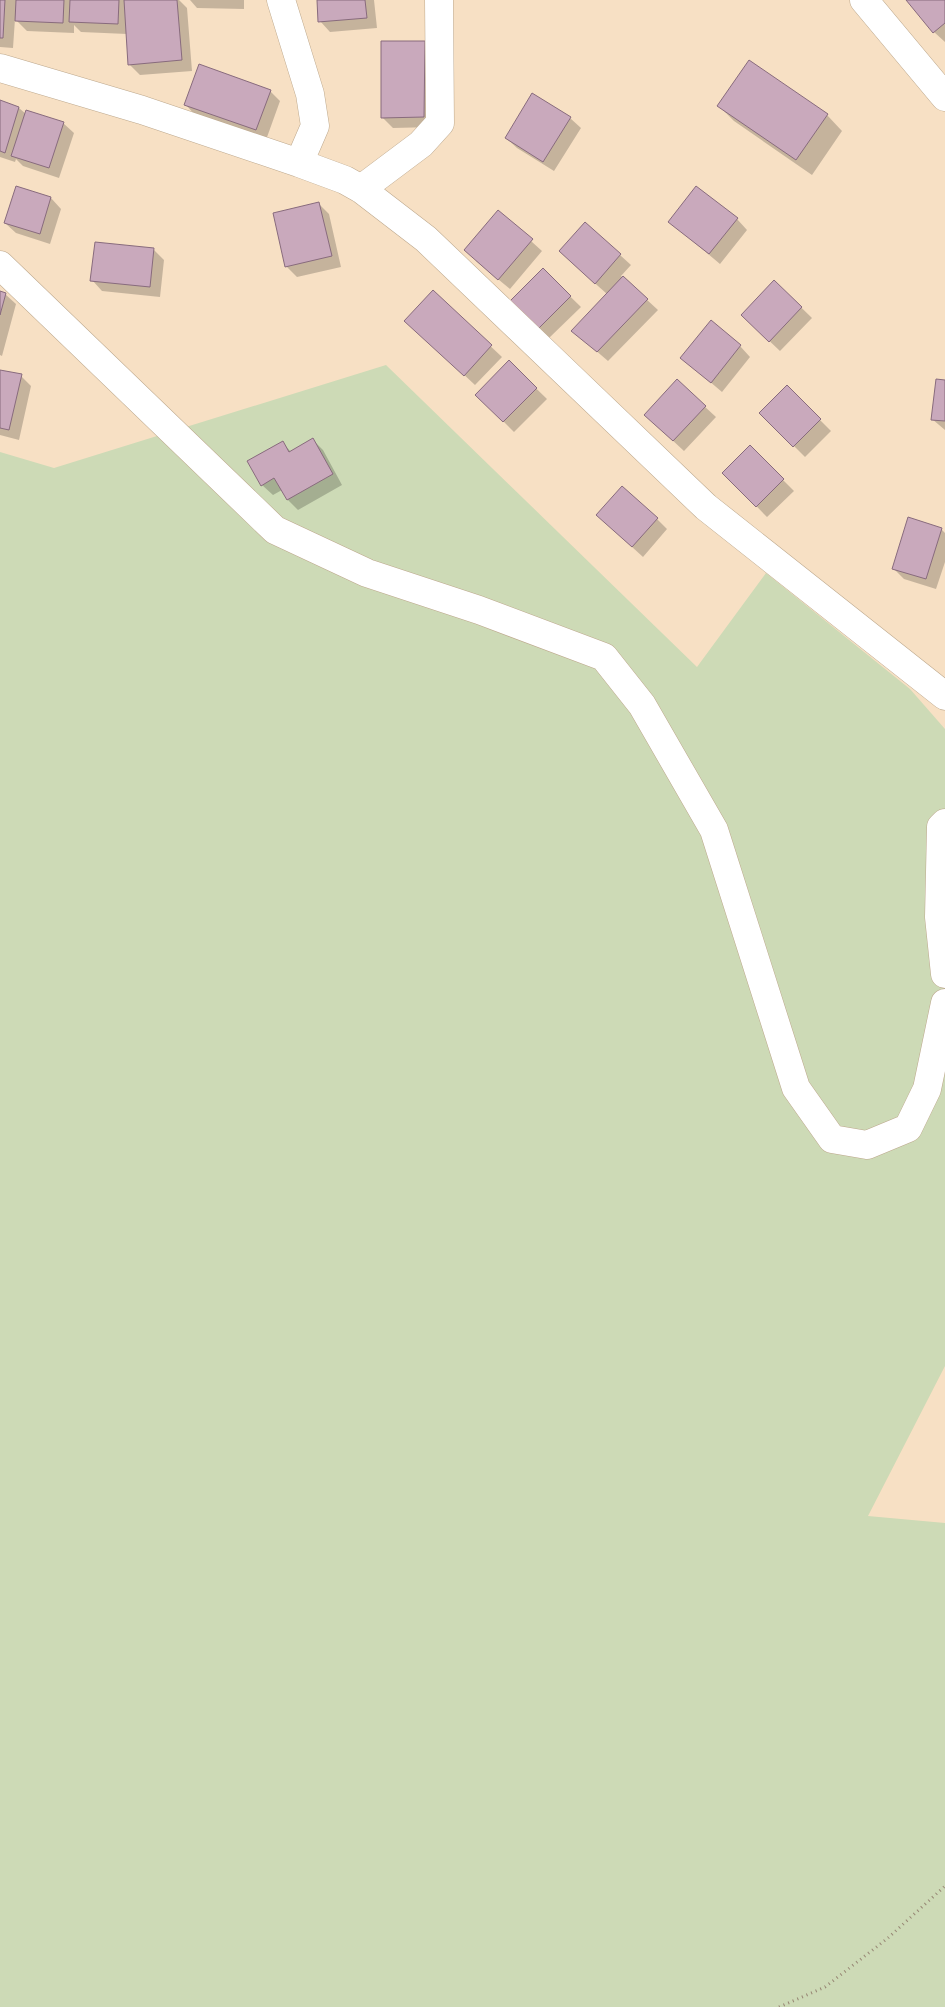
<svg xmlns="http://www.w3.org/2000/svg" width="945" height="2007" font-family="Jost,sans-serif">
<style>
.green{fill:#cddab6}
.shadow{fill:#0003}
.building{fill:#c9a9bc;stroke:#886b7d}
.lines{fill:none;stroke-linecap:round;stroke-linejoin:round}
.street-casing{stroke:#bda88d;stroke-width:29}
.path{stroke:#978774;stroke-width:3;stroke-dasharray:1 4;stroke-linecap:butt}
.street{stroke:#fff;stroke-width:28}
</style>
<rect width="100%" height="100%" fill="#f7e0c4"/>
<path class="green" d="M386 365 697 667 766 573 910 689 945 729V1366L868 1516 945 1523V2007H0V452L54 468Z"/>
<path class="shadow" d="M0 0H179L187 8 192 71 140 75 129 64 127 34 81 32 74 25V33L27 31 15 19 13 48 0 47Z
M190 0H244V9L197 8Z
M318 0H374L377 28 330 32 320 21Z
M908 0H945V42L934 32Z
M424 42 435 53 434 127 393 128 382 117Z
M270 91 280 101 266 140 196 116 186 105Z
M0 102 19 108 26 114 63 123 74 133 59 178 23 166 16 159 15 162 0 157Z
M719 106 827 115 842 131 812 175 734 121Z
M570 118 581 128 554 171 517 148 506 138Z
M17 187 51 198 61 209 50 244 16 233 5 223Z
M318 203 329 214 341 267 297 277 286 266Z
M499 212 542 251 510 289 476 261Z
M737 219 747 230 720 264 670 222Z
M153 249 164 260 160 297 102 291 92 280Z
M620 255 631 265 621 276 658 310 608 361 573 331 607 294 571 262Z
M543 270 581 307 548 339 511 302Z
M774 281 812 318 780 351 742 315Z
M0 292 5 294 16 304 2 356 0 355Z
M433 292 502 357 475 385 417 331Z
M740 346 750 357 722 392 682 358Z
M509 362 547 399 514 432 477 395Z
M0 371 21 376 31 386 19 440 0 435Z
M677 381 716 417 684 451 656 425Z
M945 381V430L932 419Z
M787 387 831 431 805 457 761 413Z
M313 440 323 450 342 485 298 510 288 500 282 490 273 495 262 485 283 443 291 452Z
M750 447 794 491 767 517 724 473Z
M657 519 667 529 643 557 608 525Z
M941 529 945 533V562L936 589 904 579 894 569Z"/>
<path class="building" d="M0 0H5L3 38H0Z
M16 0H64L63 23 15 21Z
M70 0H119L118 24 69 22Z
M124 0H177L182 60 128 65Z
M317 0H365L367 18 318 22Z
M906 0H945V23L933 33Z
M381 41H425L424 117 381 118Z
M749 60 828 114 796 160 717 106Z
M199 64 271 90 256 130 184 105Z
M532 93 571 117 543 162 505 138Z
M0 100 19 107 5 153 0 151Z
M26 110 64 122 49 168 11 156Z
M16 186 51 197 40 234 4 223Z
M696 186 738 218 709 254 668 222Z
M319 202 332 256 285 267 273 213Z
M498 210 533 239 498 280 464 250Z
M585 222 621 254 595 284 559 251Z
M95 242 154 248 150 287 90 281Z
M543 268 571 296 537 330 509 302Z
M623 276 648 299 597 352 571 331Z
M774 280 802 307 769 342 741 315Z
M433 290 492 345 464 376 404 321Z
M0 291 6 293 0 315Z
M711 320 741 345 711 383 680 358Z
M509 360 537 388 503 422 475 395Z
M0 370 22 374 9 430 0 428Z
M677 379 706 406 673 441 644 415Z
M936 379 945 380V421L931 420Z
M787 385 821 419 793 447 759 413Z
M313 438 333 474 287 500 274 478 261 486 247 461 283 441 289 452Z
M750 445 784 479 756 507 722 473Z
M622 486 658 518 632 547 596 515Z
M908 517 942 528 926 579 892 569Z"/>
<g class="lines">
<g class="street-casing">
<path id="street" d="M281 0 310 94 315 126 299 163
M864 0 945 97
M0 68 142 110 299 163 345 180 361 189 426 239 706 507 945 696
M361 189 421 144 440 123 439 0
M0 265 275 530 367 573 479 610 604 657 642 705 714 830 796 1088 832 1139 867 1145 908 1128 927 1089 945 1003
M945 823 941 827 939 917 945 974"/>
</g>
<path class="path" d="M779 2007 825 1987 888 1938 945 1886"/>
<use href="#street" class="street"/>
</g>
</svg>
